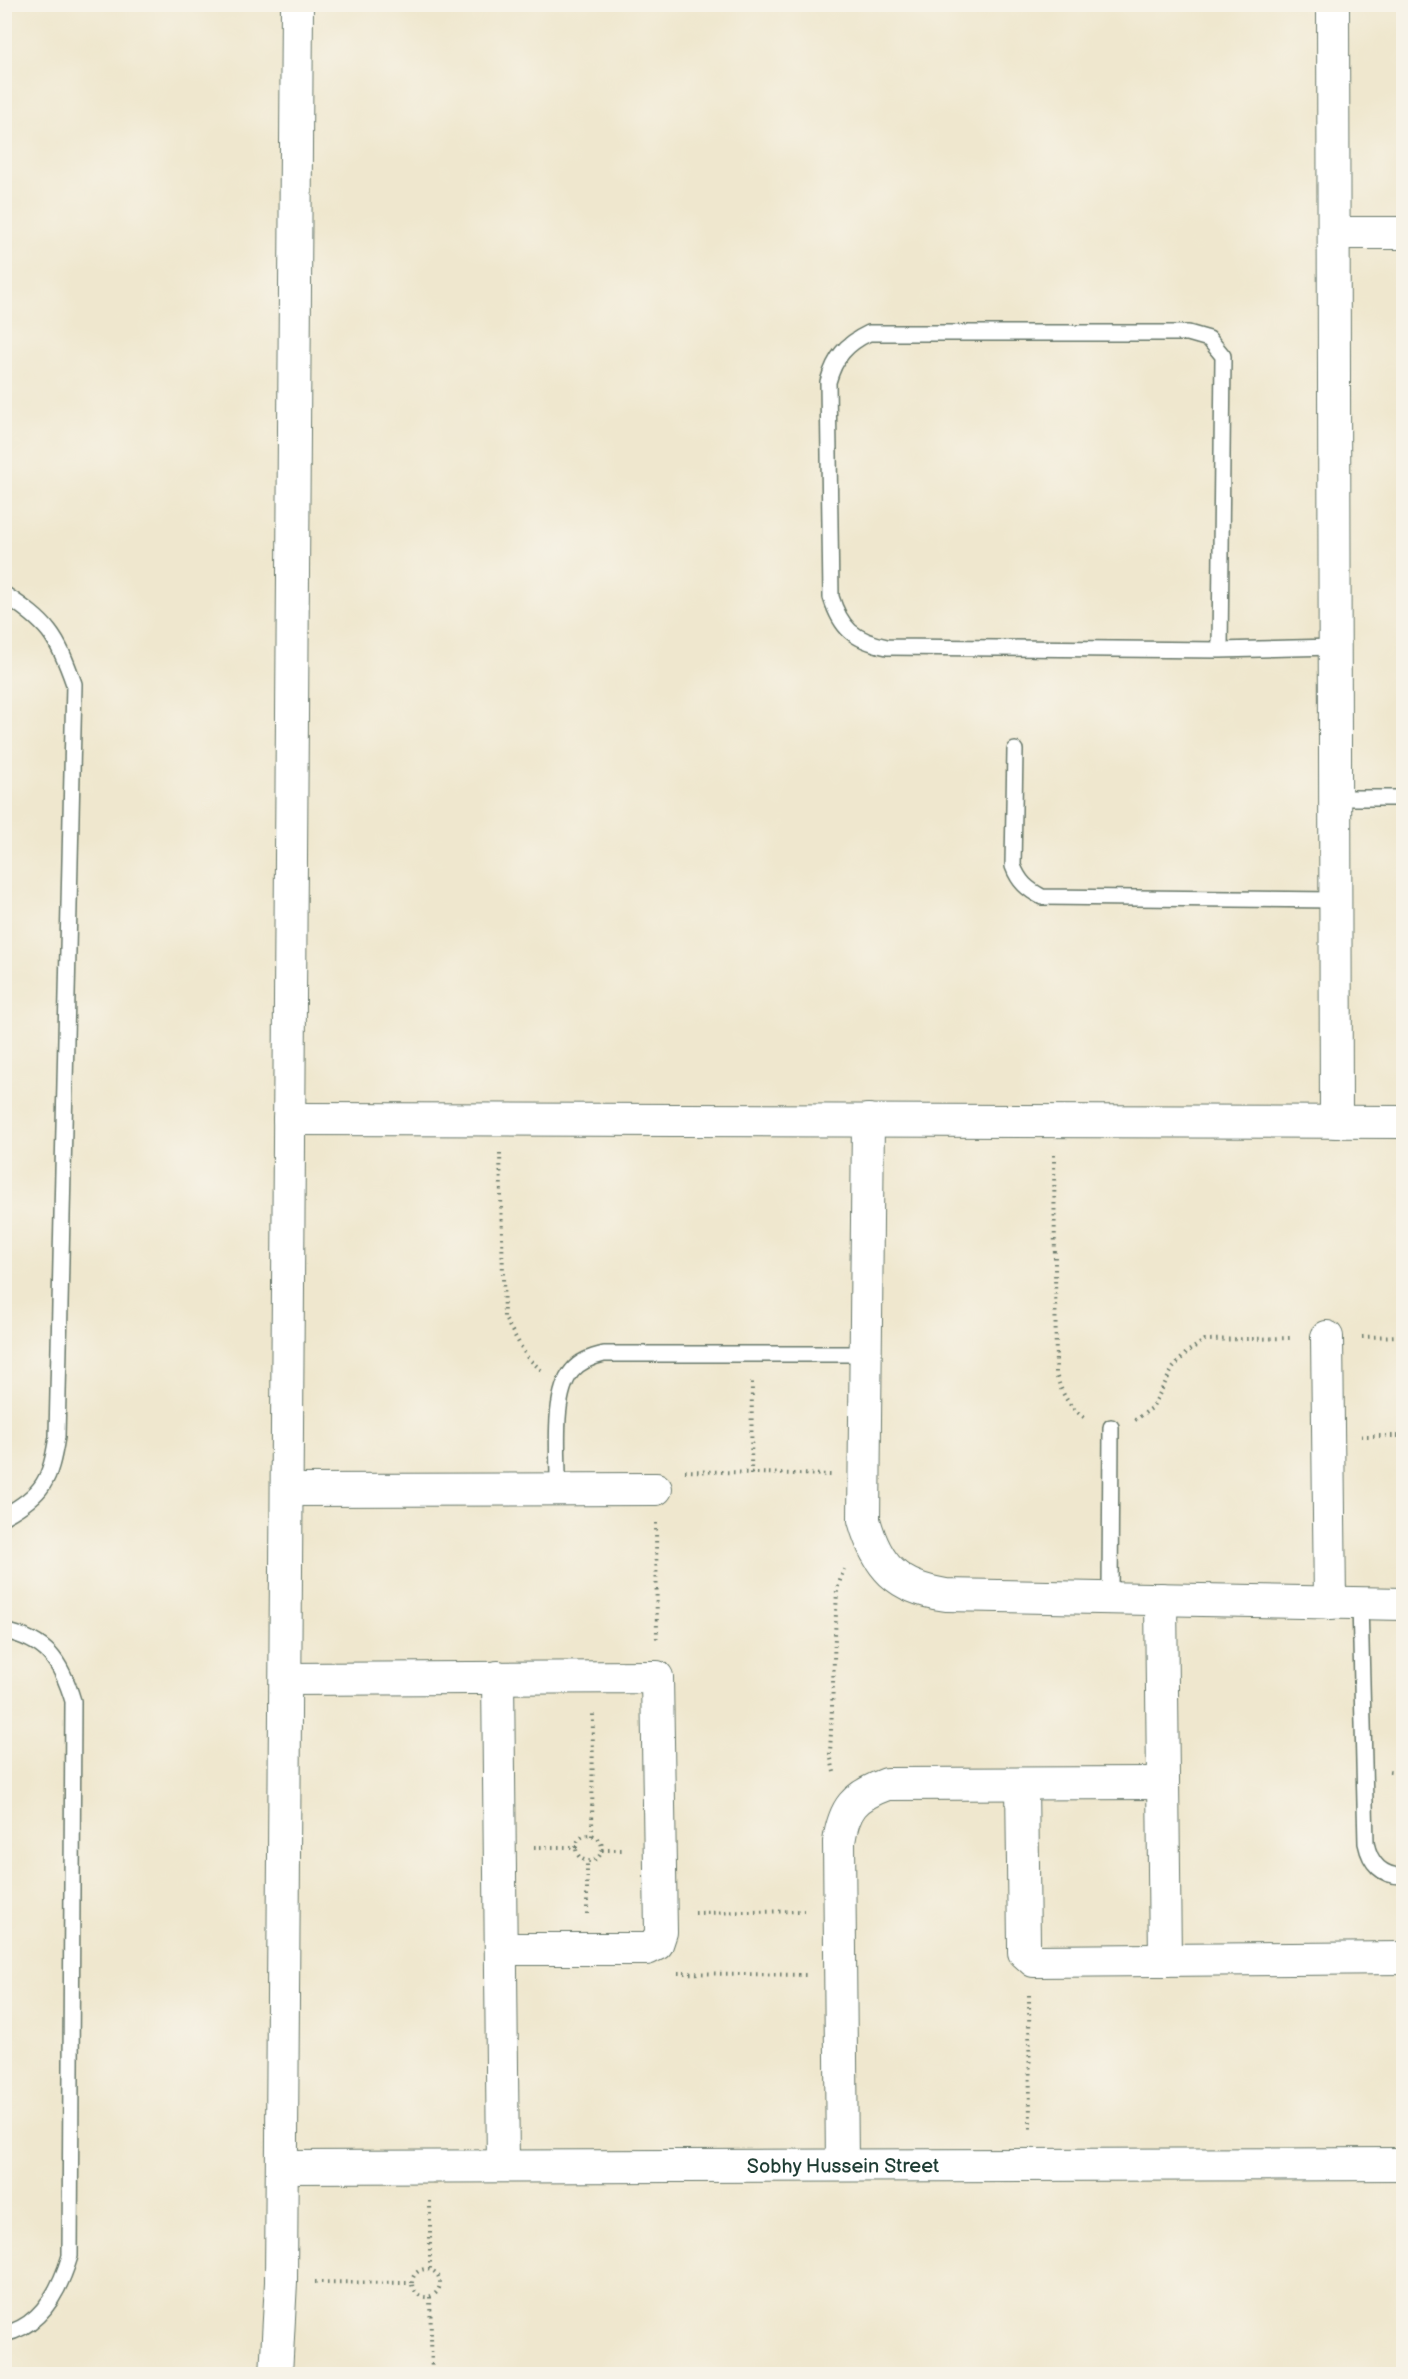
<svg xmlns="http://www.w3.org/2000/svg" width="1408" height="2379" font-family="'Balsamiq Sans',sans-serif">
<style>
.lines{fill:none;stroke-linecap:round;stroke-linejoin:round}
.lane-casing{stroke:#68786a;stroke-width:18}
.street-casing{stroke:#68786a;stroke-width:34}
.path{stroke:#68786a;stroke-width:4;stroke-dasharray:1.5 4.5;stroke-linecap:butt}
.lane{stroke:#fff;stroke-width:15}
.street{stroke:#fff;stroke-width:32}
.labels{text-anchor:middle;stroke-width:6;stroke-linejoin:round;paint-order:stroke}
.street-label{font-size:20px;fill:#1f3d34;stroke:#f7f3e8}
</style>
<rect width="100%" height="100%" fill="#f7f3e8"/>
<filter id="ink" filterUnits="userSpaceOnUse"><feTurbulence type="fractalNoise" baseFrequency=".0167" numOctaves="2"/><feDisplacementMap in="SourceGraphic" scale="12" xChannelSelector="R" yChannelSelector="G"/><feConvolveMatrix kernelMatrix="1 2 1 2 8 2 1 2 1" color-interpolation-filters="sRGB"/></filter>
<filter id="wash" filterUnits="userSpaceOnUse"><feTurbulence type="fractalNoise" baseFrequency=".008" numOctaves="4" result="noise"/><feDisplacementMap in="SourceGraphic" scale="24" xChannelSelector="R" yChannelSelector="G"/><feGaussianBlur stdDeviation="1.35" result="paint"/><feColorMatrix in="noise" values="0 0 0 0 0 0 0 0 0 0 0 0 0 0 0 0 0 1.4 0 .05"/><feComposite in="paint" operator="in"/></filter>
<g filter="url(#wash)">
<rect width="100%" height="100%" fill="#efe7ce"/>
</g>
<g filter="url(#ink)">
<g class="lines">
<g class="lane-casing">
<path id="lane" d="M4 594C48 623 57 635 74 684L57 1437C50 1480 44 1494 4 1516
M1220 650 1223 356 1209 339 1188 333H869C846 344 835 357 828 382L831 597C841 629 854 640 887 647L1220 650 1334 647
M1015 750 1013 866C1019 882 1027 889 1042 897L1335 900
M1335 798H1404
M558 1489C559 1458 551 1396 572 1371 580 1361 591 1357 604 1354H866
M1110 1598 1111 1427
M1360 1603 1366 1843C1370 1863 1382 1877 1404 1876
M4 1631C47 1640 61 1661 73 1701L70 2256C60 2289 42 2326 4 2334"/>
</g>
<g class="street-casing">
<g id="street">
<path d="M1333 4 1336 1122"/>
<path d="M1334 233H1404"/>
<path d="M289 1119 1404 1122"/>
<path d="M868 1120 864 1520C877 1567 897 1588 946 1595L1404 1604"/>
<path d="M1327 1337 1330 1603"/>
<path d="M287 1490 656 1489"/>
<path d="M1161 1599 1165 1960"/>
<path d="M498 1677 503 2166"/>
<path d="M286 1679 657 1677 661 1932 657 1944 647 1949H501"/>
<path d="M1022 1784 1024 1945V1952L1034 1961 1404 1958"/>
<path d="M842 2165 839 1842C844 1808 854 1796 887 1784L1163 1783"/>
<path id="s1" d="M282 2167 1404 2164"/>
<path d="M276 2374 281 2282 297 4"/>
</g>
</g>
<path class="path" d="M500 1153 504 1317 527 1357 541 1370
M1054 1155 1056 1374C1062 1394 1068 1406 1085 1418
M1362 1337 1404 1336
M1135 1420 1152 1408 1173 1368 1187 1352 1205 1340 1292 1338
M1361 1436H1404
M685 1471 831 1475
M751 1474 752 1382
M656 1523 657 1641
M1389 1771 1404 1772
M834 1772 830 1754 837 1589 844 1569
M576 1848a13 13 0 1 1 26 0a13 13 0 1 1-26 0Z
M592 1836 593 1711
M534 1847H577
M602 1850H625
M695 1913 804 1911
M587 1914V1861
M678 1973 806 1975
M1029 1995 1030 2131
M430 2201V2269
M412 2283a14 14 0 1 1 28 0a14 14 0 1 1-28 0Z
M315 2282 411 2283
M430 2297 432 2374"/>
<use href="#lane" class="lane"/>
<use href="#street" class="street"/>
</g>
</g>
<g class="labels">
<g class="street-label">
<text dy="7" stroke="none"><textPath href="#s1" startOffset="561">Sobhy Hussein Street</textPath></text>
</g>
</g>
<rect width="1408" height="2379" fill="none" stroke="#f7f3e8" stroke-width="24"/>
</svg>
